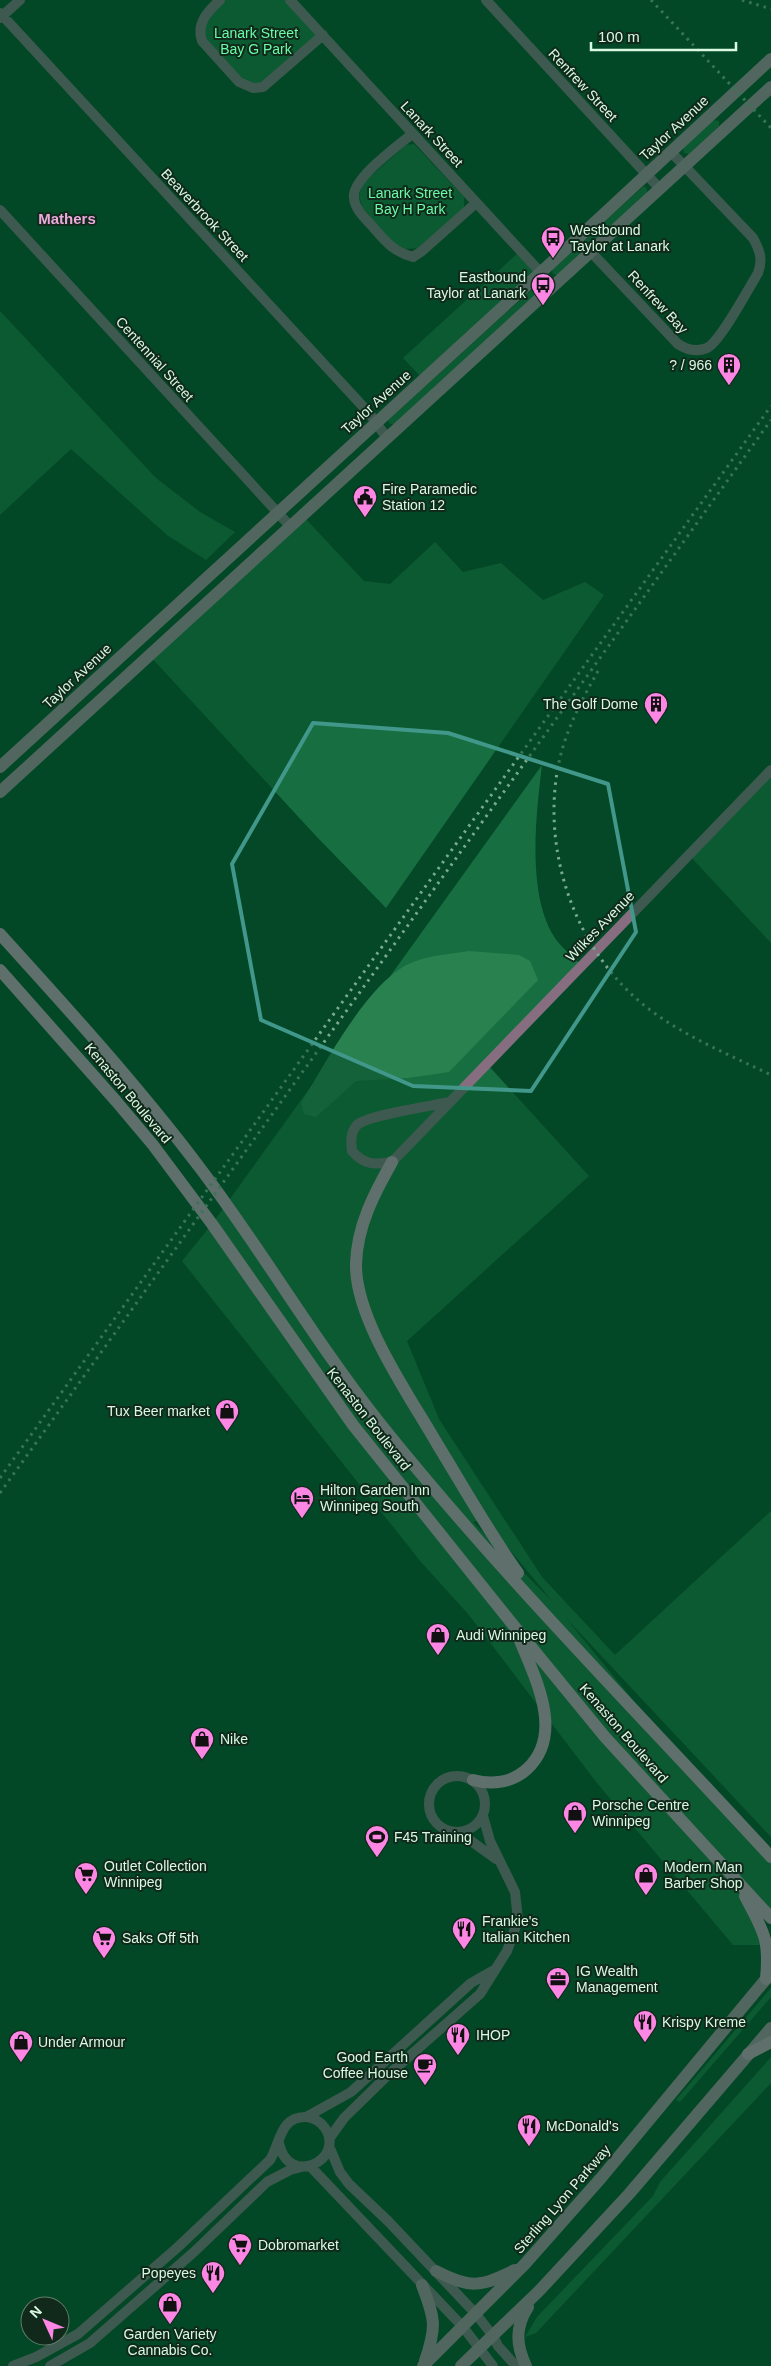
<svg xmlns="http://www.w3.org/2000/svg" width="771" height="2366" font-family="Arial,sans-serif">
<style>
.green{fill:#176f41;fill-rule:evenodd}
.forest{fill:#298150}
.lines{fill:none;stroke-linecap:round;stroke-linejoin:round}
.minor{stroke:#866e80;stroke-width:10}
.secondary{stroke:#ae8aa5;stroke-width:12}
.primary{stroke:#ce9fc2;stroke-width:12}
.rail{stroke:#79a98e;stroke-width:3;stroke-dasharray:2.5 5;stroke-linecap:butt}
.marked{fill:none;stroke:#42978b;stroke-width:4;stroke-linejoin:round}
.labels{text-anchor:middle;stroke-width:4;stroke-linejoin:round;paint-order:stroke}
.park-label{font-size:14px;fill:#6bfca8;stroke:#10291a}
.street-label{font-size:14px;fill:#daf9e3;stroke:#10291a}
.poi-label{font-size:14px;fill:#daf9e3;stroke:#10291a;text-anchor:start}
.neighbourhood-label{font-size:15px;font-weight:bold;fill:#ebaadc;stroke:#10291a}
</style>
<rect width="100%" height="100%" fill="#044827"/>
<path class="green" d="M220 0H290L323 35 272 81 246 87 202 41 201 23Z
M713 120 719 121V126L689 154 684 153 683 148Z
M414 144 464 197V208L420 248 405 249 391 241 363 209 359 196 363 183 406 145Z
M644 186 647 189V193L557 275 553 274 552 269Z
M520 251 540 273 423 379 403 358Z
M539 283 542 289 395 424H390L388 420Z
M0 311 156 478 200 512 235 532 206 560 167 535 71 449 0 515Z
M302 515 364 581 390 584 435 542 463 572 501 563 543 600 585 582 604 595 386 908 316 836 149 655Z
M542 765C536 815 527 890 553 935 559 946 573 956 582 966L448 1103 487 1064 589 1176 407 1341 439 1419 542 1577 615 1655 771 1511V1837L565 1617 700 1782 771 1857V1918L739 1883 771 1945H733L597 1783 469 1615 421 1562 182 1261 212 1224ZM478 1521 501 1539 553 1602 473 1522Z
M771 770V943L689 855Z
M771 1988V1997L680 2102 676 2100Z
M771 2057V2083L536 2333 525 2337 537 2317 653 2196 660 2182Z"/>
<path class="forest" d="M469 951 519 955 530 961 538 980 449 1072 408 1078 356 1081 316 1117 304 1114 301 1103C326 1063 369 979 413 962 431 955 451 954 469 951Z"/>
<g class="lines">
<path class="minor" d="M220 0C208 11 196 23 202 41L239 82 253 88 263 87 323 35
M290 0 553 286
M486 0 660 189
M0 13 369 413 387 438
M0 18 20 0
M412 134C398 146 351 179 354 198 355 210 366 219 373 227 385 241 394 252 413 257L422 251 476 203
M0 210 290 526
M591 252 678 344C687 350 697 352 707 348 720 342 749 288 758 273 763 259 760 251 753 238L671 152
M450 1102C432 1106 368 1115 357 1125 350 1133 351 1142 352 1151 364 1165 375 1165 392 1162L771 770
M429 1804a28 28 0 1 1 56 0a28 28 0 1 1-56 0Z
M460 1833 496 1859
M306 2117 351 2092 471 1983 494 1970
M329 2139 344 2118 388 2075 480 1994 507 1951 518 1920 515 1892 490 1841 483 1816
M329 2146 340 2172 349 2184 388 2221 476 2314 493 2336 498 2346 516 2366
M310 2166 463 2327 493 2366
M13 2366 36 2357 78 2334 178 2247 270 2160C280 2144 280 2116 306 2117 313 2117 321 2122 325 2128 346 2160 288 2188 279 2143
M50 2366 90 2343 194 2252 267 2182 290 2170 302 2167"/>
<path class="secondary" d="M0 767 551 263 771 59
M0 792 771 87
M436 2271C471 2289 480 2287 515 2270
M422 2285C435 2319 437 2326 425 2361
M423 2366 524 2265 601 2178 771 1973
M461 2366 539 2291 629 2194 771 2028
M526 2366C516 2345 515 2327 528 2307"/>
<path class="primary" d="M0 934C69 1010 138 1086 200 1168 262 1250 314 1340 378 1421 500 1574 639 1713 771 1857
M0 970 116 1101 153 1145 212 1224 353 1425 514 1626 605 1737 771 1918
M392 1162C374 1194 357 1226 356 1264 355 1319 409 1395 436 1442 463 1486 488 1531 518 1573
M473 1780C491 1785 512 1783 527 1769 565 1734 535 1678 519 1638
M745 1896C763 1931 770 1938 766 1979
M748 2054 771 2042"/>
<path class="rail" d="M651 0 771 128
M742 0 771 9
M598 671C584 696 570 722 562 750 537 840 572 948 645 1006 683 1036 728 1054 771 1075
M0 1478 771 406
M0 1493 771 420"/>
</g>
<path d="M0 0H771V2366H0ZM313 723 448 733 608 784 636 932 531 1091 413 1086 261 1020 232 864Z" fill="#044827" fill-opacity=".55" fill-rule="evenodd"/>
<path class="marked" d="M313 723 448 733 608 784 636 932 531 1091 413 1086 261 1020 232 864Z"/>
<defs>
<g id="bus-pin" transform="scale(1.25)"><path d="M0 17L-7.5 6A9.5 9.5 0 1 1 7.5 6Z" fill="#fc86e4" stroke="#10291a"/><path d="M-5-6H5V4H4V6H2V4H-2V6H-4V4H-5ZM-3.5-4V0h7V-4ZM-3.5 1.2v1.5H-2V1.2ZM2 1.2v1.5H3.5V1.2Z" fill="#111"/></g>
<g id="building-pin" transform="scale(1.25)"><path d="M0 17L-7.5 6A9.5 9.5 0 1 1 7.5 6Z" fill="#fc86e4" stroke="#10291a"/><path d="M-4-6H4V6H1V3H-1V6H-4ZM-2.5-4.3h1.7v1.8h-1.7ZM.8-4.3h1.7v1.8H.8ZM-2.5-1h1.7V.8h-1.7ZM.8-1h1.7V.8H.8Z" fill="#111"/></g>
<g id="civic-pin" transform="scale(1.25)"><path d="M0 17L-7.5 6A9.5 9.5 0 1 1 7.5 6Z" fill="#fc86e4" stroke="#10291a"/><path d="M-.6-6.5H3V-4.5H.6V-3L4-1V1h2V6H-6V1h2V-1L-.6-3ZM-1.2 2.5V6h2.4V2.5Z" fill="#111"/></g>
<g id="shop-pin" transform="scale(1.25)"><path d="M0 17L-7.5 6A9.5 9.5 0 1 1 7.5 6Z" fill="#fc86e4" stroke="#10291a"/><path d="M-5-2.5h2.3a2.7 3.5 0 0 1 5.4 0H5L5.5 6h-11ZM-1.5-2.5h3a1.5 2.3 0 0 0-3 0Z" fill="#111"/></g>
<g id="hotel-pin" transform="scale(1.25)"><path d="M0 17L-7.5 6A9.5 9.5 0 1 1 7.5 6Z" fill="#fc86e4" stroke="#10291a"/><path d="M-6-4.5h1.5V1H6V5H4.5V3h-9V5H-6ZM-4 0a1.8 1.8 0 1 1 3.6 0ZM.5 0V-2.5h3Q6-2.5 6 0Z" fill="#111"/></g>
<g id="stadium-pin" transform="scale(1.25)"><path d="M0 17L-7.5 6A9.5 9.5 0 1 1 7.5 6Z" fill="#fc86e4" stroke="#10291a"/><path d="M0-5a6.5 5 0 1 0 0 10a6.5 5 0 1 0 0-10ZM-3.5-1.8h7v3.6h-7Z" fill="#111"/></g>
<g id="supermarket-pin" transform="scale(1.25)"><path d="M0 17L-7.5 6A9.5 9.5 0 1 1 7.5 6Z" fill="#fc86e4" stroke="#10291a"/><path d="M-6-5.5h2.5l.6 2H6L4.5 2H-2.5L-4.4-4H-6ZM-1.5 3.2a1.3 1.3 0 1 0 .1 0ZM3 3.2a1.3 1.3 0 1 0 .1 0Z" fill="#111"/></g>
<g id="restaurant-pin" transform="scale(1.25)"><path d="M0 17L-7.5 6A9.5 9.5 0 1 1 7.5 6Z" fill="#fc86e4" stroke="#10291a"/><path d="M-5-6h1v4h1v-4h1v4h1v-4h1v5L-1.5 .5V6h-2V.5L-5-1ZM5-6V6H3V1.5H1.5Q1.5-4 5-6Z" fill="#111"/></g>
<g id="office-pin" transform="scale(1.25)"><path d="M0 17L-7.5 6A9.5 9.5 0 1 1 7.5 6Z" fill="#fc86e4" stroke="#10291a"/><path d="M-6-3h4V-5.5h4V-3h4V5H-6ZM-1-4.5V-3h2v-1.5ZM-6 0V1H6V0Z" fill="#111"/></g>
<g id="cafe-pin" transform="scale(1.25)"><path d="M0 17L-7.5 6A9.5 9.5 0 1 1 7.5 6Z" fill="#fc86e4" stroke="#10291a"/><path d="M-5.5-4.5H6V0H3Q3 3.5 0 3.5H-2.5Q-5.5 3.5-5.5 0ZM3-3.2v2h1.7v-2ZM-6 4.5H4V6H-6Z" fill="#111"/></g>
</defs>
<g fill-rule="evenodd">
<use href="#bus-pin" x="553" y="238"/>
<use href="#bus-pin" x="543" y="285"/>
<use href="#building-pin" x="729" y="365"/>
<use href="#civic-pin" x="365" y="497"/>
<use href="#building-pin" x="656" y="704"/>
<use href="#shop-pin" x="227" y="1411"/>
<use href="#hotel-pin" x="302" y="1498"/>
<use href="#shop-pin" x="438" y="1635"/>
<use href="#shop-pin" x="202" y="1739"/>
<use href="#shop-pin" x="575" y="1813"/>
<use href="#stadium-pin" x="377" y="1837"/>
<use href="#supermarket-pin" x="86" y="1874"/>
<use href="#shop-pin" x="646" y="1875"/>
<use href="#restaurant-pin" x="464" y="1929"/>
<use href="#supermarket-pin" x="104" y="1938"/>
<use href="#office-pin" x="558" y="1979"/>
<use href="#restaurant-pin" x="645" y="2022"/>
<use href="#restaurant-pin" x="458" y="2035"/>
<use href="#shop-pin" x="21" y="2042"/>
<use href="#cafe-pin" x="425" y="2065"/>
<use href="#restaurant-pin" x="529" y="2126"/>
<use href="#supermarket-pin" x="240" y="2245"/>
<use href="#restaurant-pin" x="213" y="2273"/>
<use href="#shop-pin" x="170" y="2304"/>
</g>
<g class="labels">
<g class="park-label">
<text x="256" y="38">Lanark Street<tspan x="256" dy="16">Bay G Park</tspan></text>
<text x="410" y="198">Lanark Street<tspan x="410" dy="16">Bay H Park</tspan></text>
</g>
<g class="street-label">
<text transform="translate(583 85) rotate(47)" y="5">Renfrew Street</text>
<text transform="translate(674 128) rotate(-43)" y="5">Taylor Avenue</text>
<text transform="translate(432 134) rotate(47)" y="5">Lanark Street</text>
<text transform="translate(205 215) rotate(47)" y="5">Beaverbrook Street</text>
<text transform="translate(658 302) rotate(47)" y="5">Renfrew Bay</text>
<text transform="translate(155 359) rotate(48)" y="5">Centennial Street</text>
<text transform="translate(376 402) rotate(-42)" y="5">Taylor Avenue</text>
<text transform="translate(77 676) rotate(-43)" y="5">Taylor Avenue</text>
<text transform="translate(600 926) rotate(-46)" y="5">Wilkes Avenue</text>
<text transform="translate(128 1093) rotate(50)" y="5">Kenaston Boulevard</text>
<text transform="translate(369 1419) rotate(52)" y="5">Kenaston Boulevard</text>
<text transform="translate(624 1733) rotate(49)" y="5">Kenaston Boulevard</text>
<text transform="translate(562 2199) rotate(-49)" y="5">Sterling Lyon Parkway</text>
</g>
<g class="poi-label">
<text x="570" y="235">Westbound<tspan x="570" dy="16">Taylor at Lanark</tspan></text>
<text x="526" y="282" text-anchor="end">Eastbound<tspan x="526" dy="16">Taylor at Lanark</tspan></text>
<text x="712" y="370" text-anchor="end">? / 966</text>
<text x="382" y="494">Fire Paramedic<tspan x="382" dy="16">Station 12</tspan></text>
<text x="638" y="709" text-anchor="end">The Golf Dome</text>
<text x="210" y="1416" text-anchor="end">Tux Beer market</text>
<text x="320" y="1495">Hilton Garden Inn<tspan x="320" dy="16">Winnipeg South</tspan></text>
<text x="456" y="1640">Audi Winnipeg</text>
<text x="220" y="1744">Nike</text>
<text x="592" y="1810">Porsche Centre<tspan x="592" dy="16">Winnipeg</tspan></text>
<text x="394" y="1842">F45 Training</text>
<text x="104" y="1871">Outlet Collection<tspan x="104" dy="16">Winnipeg</tspan></text>
<text x="664" y="1872">Modern Man<tspan x="664" dy="16">Barber Shop</tspan></text>
<text x="482" y="1926">Frankie's<tspan x="482" dy="16">Italian Kitchen</tspan></text>
<text x="122" y="1943">Saks Off 5th</text>
<text x="576" y="1976">IG Wealth<tspan x="576" dy="16">Management</tspan></text>
<text x="662" y="2027">Krispy Kreme</text>
<text x="476" y="2040">IHOP</text>
<text x="38" y="2047">Under Armour</text>
<text x="408" y="2062" text-anchor="end">Good Earth<tspan x="408" dy="16">Coffee House</tspan></text>
<text x="546" y="2131">McDonald's</text>
<text x="258" y="2250">Dobromarket</text>
<text x="196" y="2278" text-anchor="end">Popeyes</text>
<text x="170" y="2339" text-anchor="middle">Garden Variety<tspan x="170" dy="16">Cannabis Co.</tspan></text>
</g>
<g class="neighbourhood-label">
<text x="67" y="224">Mathers</text>
</g>
</g>
<g transform="translate(45 2321) rotate(314)"><circle r="24" fill="#10291a" stroke="#617c6a"/>
<path d="M0-4L9 19L0 12L-9 19Z" fill="#fc86e4"/>
<text y="-8" font-size="14" font-weight="bold" text-anchor="middle" fill="#daf9e3">N</text>
</g>
<path d="M591 42v8h145v-8" fill="none" stroke="#daf9e3" stroke-width="2.5"/>
<text x="598" y="42" font-size="15" fill="#daf9e3" stroke="#10291a" stroke-width="4" paint-order="stroke">100 m</text>
</svg>
